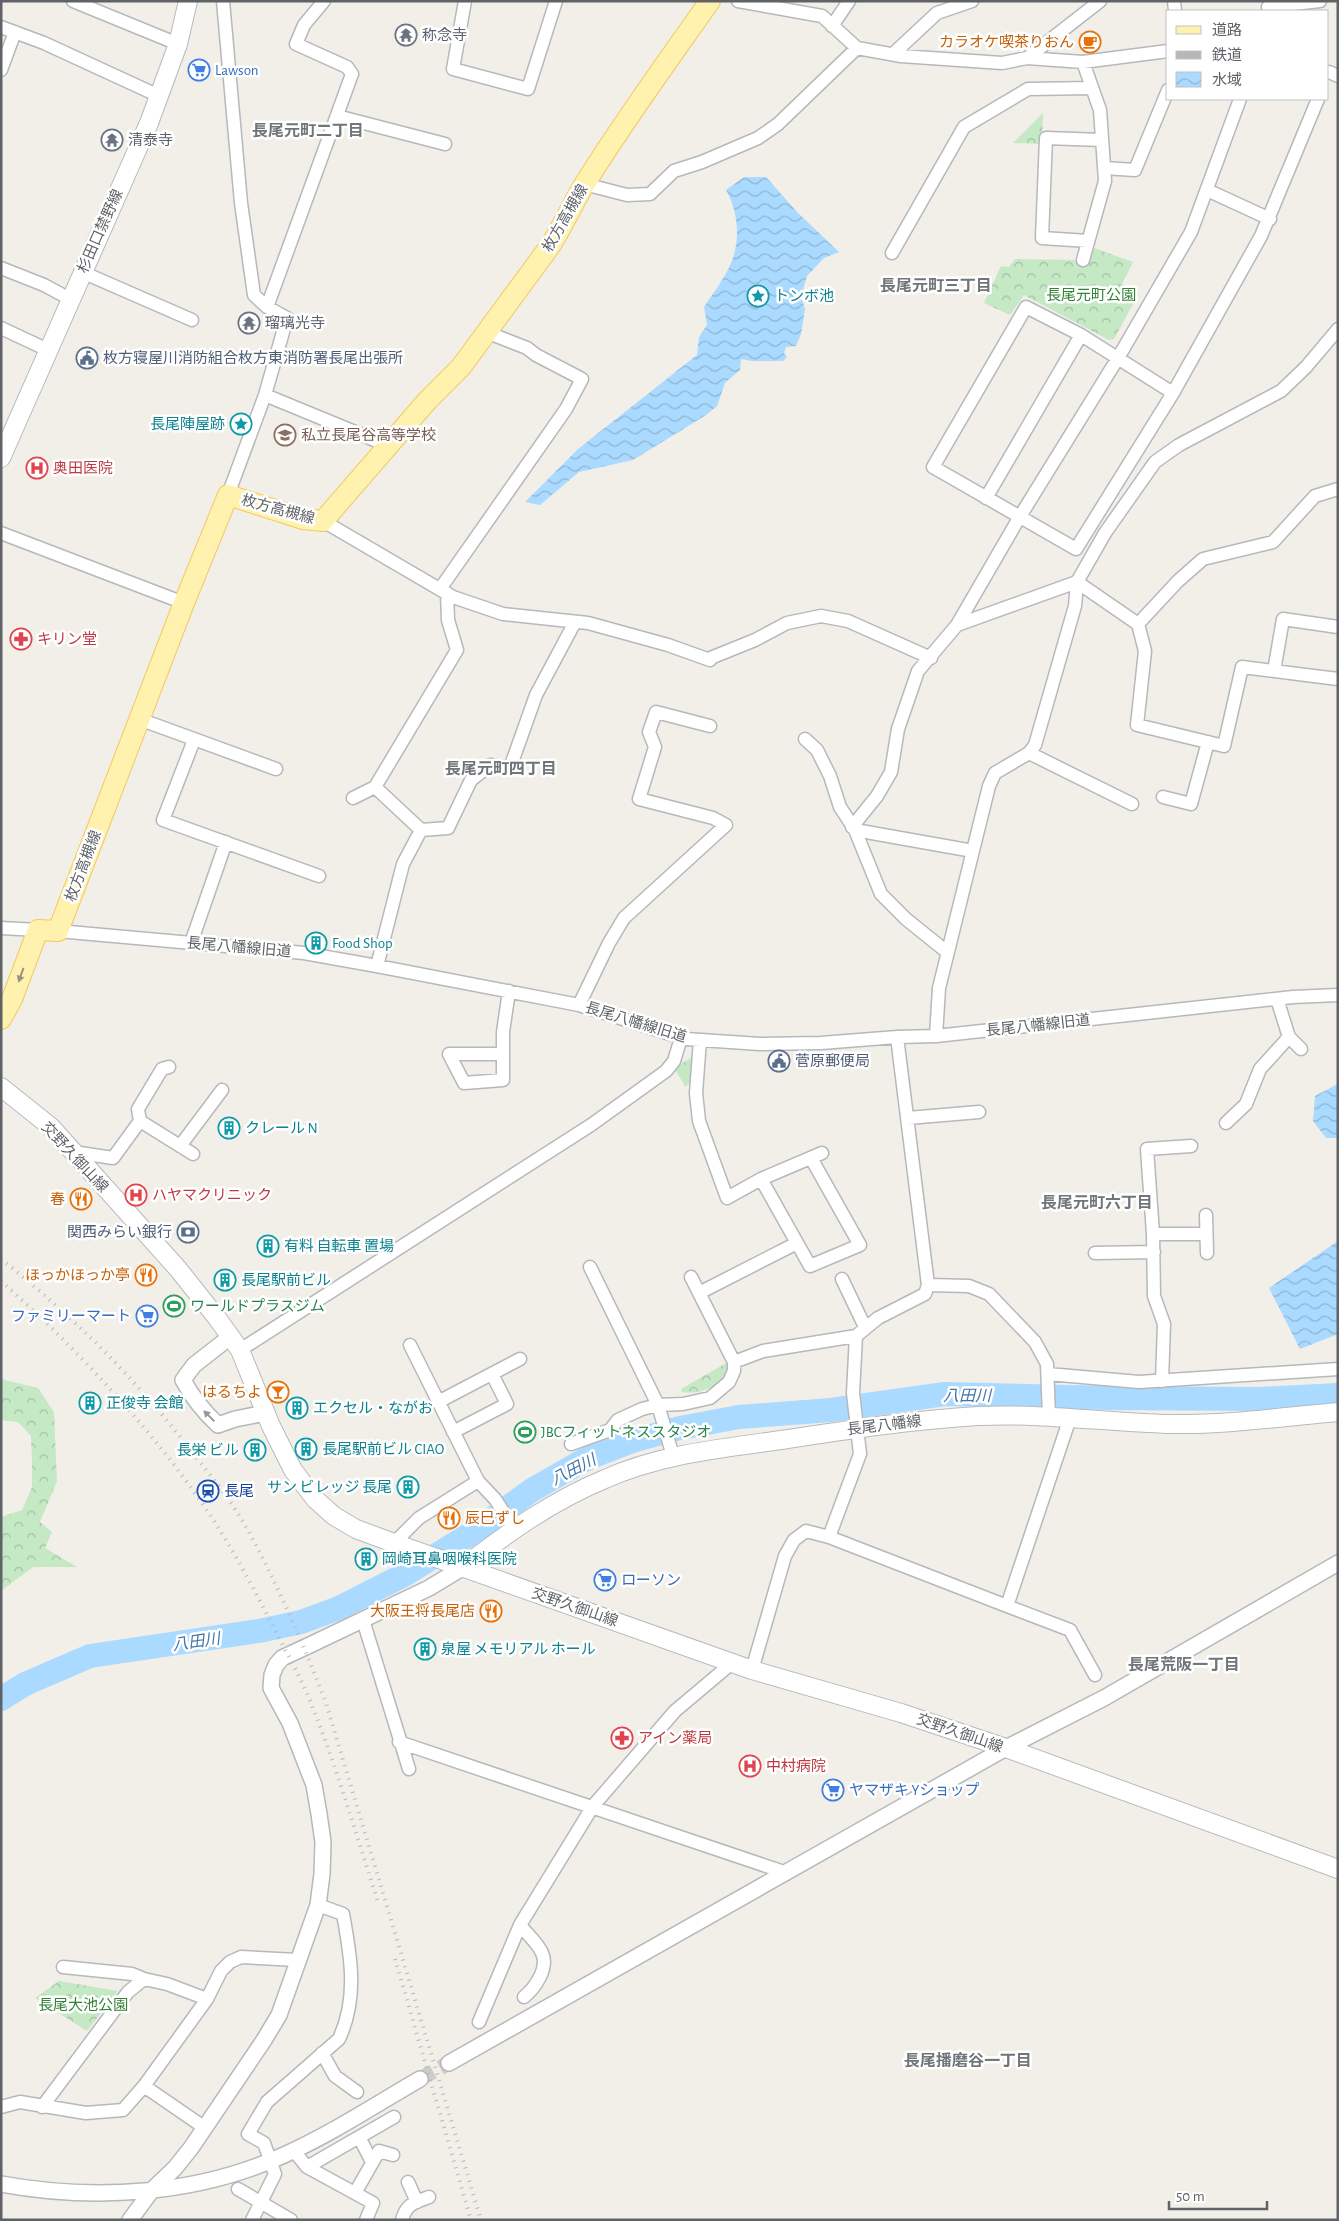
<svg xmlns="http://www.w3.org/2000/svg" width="1339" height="2221" font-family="'Alegreya Sans','Noto Sans JP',sans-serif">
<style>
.forest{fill:url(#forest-crowns)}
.water{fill:url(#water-waves)}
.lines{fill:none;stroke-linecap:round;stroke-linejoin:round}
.river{stroke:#aadaff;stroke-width:24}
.tertiary-tunnel{stroke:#ccccc8;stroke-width:15;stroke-dasharray:15 8;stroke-linecap:butt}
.minor-casing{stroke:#b5b8bc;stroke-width:15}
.tertiary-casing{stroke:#b5b8bc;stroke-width:18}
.secondary-casing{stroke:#b6babf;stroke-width:20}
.primary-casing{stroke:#f2c960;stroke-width:22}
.minor{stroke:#fff;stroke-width:12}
.tertiary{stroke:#fff;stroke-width:15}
.secondary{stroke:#fff;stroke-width:18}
.primary{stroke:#fff2af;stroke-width:20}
.rail{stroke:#b6b7b8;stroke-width:4;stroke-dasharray:1 6;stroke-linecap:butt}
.oneway{fill:#979581}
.oneway2{fill:#979a9d}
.labels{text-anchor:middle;stroke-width:5;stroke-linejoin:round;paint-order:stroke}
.worship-label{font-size:15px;fill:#5b616d;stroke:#fff;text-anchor:start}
.food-label{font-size:15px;fill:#c56008;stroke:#fff;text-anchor:end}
.shop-label{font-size:15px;fill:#366cbe;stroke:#fff;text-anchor:start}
.street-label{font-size:15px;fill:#5f6368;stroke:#fff}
.park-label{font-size:15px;fill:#348238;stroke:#fff}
.culture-label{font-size:15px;fill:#0d838f;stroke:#fff;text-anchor:start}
.service-label{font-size:15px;fill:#4e5e75;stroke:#fff;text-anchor:start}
.education-label{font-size:15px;fill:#785e54;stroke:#fff;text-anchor:start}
.health-label{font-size:15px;fill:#be3a42;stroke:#fff;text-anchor:start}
.leisure-label{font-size:15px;fill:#27864d;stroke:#fff;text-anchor:start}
.transit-label{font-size:15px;fill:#164399;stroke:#fff;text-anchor:start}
.neighbourhood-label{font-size:16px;font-weight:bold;fill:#70757a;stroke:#fff}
.water-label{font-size:16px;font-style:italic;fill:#4174aa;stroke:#fff}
</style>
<defs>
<pattern id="forest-crowns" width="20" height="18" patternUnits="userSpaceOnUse" patternTransform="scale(1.25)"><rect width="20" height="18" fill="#c5e8c5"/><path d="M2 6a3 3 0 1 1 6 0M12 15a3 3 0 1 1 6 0" fill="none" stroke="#a3c0a4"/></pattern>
<pattern id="water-waves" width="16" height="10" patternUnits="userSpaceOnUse" patternTransform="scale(1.25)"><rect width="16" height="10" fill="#aadaff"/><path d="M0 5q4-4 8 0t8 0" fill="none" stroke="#8eb4d2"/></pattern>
</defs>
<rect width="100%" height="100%" fill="#f1efe8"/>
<path class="forest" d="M1043 113 1042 144 1013 143Z
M1094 248 1133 262 1122 284 1139 293 1114 339 1109 340 1024 295 1010 315 984 303 1001 266 1009 267 1015 259 1074 260 1088 263Z
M694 1056V1074L688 1085 685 1086 674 1068Z
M728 1362 730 1370C719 1386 702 1395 682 1392L681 1389Z
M1 1379 38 1388 54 1412 57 1481 40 1522 52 1532 45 1548 77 1567H33L1 1591V1517L22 1510 32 1487V1461L31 1436 18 1422 1 1420Z
M59 1981 118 1991 87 2031 35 1998Z"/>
<path class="water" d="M744 177H766L798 213 839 252 824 258 807 276 801 297 805 309 801 334 796 346 786 347 784 353 787 357 783 361H752L741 359 740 370 725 383 717 406 706 415 633 460 579 472 540 505 525 502 578 449 697 355 699 337 707 325 704 307C713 293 725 278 731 263 741 240 738 211 726 190Z
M1338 1084V1138H1326L1313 1121 1315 1096Z
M1338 1241V1334L1300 1349 1269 1288Z"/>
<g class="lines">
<path class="river" d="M1 1699 25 1684 90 1656 259 1631 301 1622 339 1608 404 1575 474 1532 532 1490 588 1458 632 1441 680 1428 739 1417 831 1410 945 1394 1112 1398 1260 1399 1338 1395"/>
<path class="tertiary-tunnel" d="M420 2079 449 2063"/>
<g class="minor-casing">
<path id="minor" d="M73 1 178 44
M223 1 241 203 254 295 267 307 287 318 265 395 228 495
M465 1 453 69 528 89 556 1
M738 1 822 16 857 48 901 56 1002 63 1027 58 1083 62 1168 51
M1174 1 1175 11
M1269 11 1268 7 1320 1
M832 26 849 1
M1 27 44 43 159 96
M893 54 937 13 972 1
M1027 58 1100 1
M1 70 15 32
M1329 72 1338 76
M337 116 445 144
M1104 168 1135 170 1168 90
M584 184 627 195 650 194 674 171 702 162 758 138 778 124 857 48
M1207 190 1270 219
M1088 241 1042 238 1046 138 1102 140
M892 253 964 127 1028 89 1092 88
M1083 260 1105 181 1100 110 1083 62
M1 268 44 285 70 299
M82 272 192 320
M267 307 352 74 347 67 296 44 304 25 324 1
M1 328 48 350
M1173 393 1081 335 1026 307 933 467 1076 549 1173 393 1261 236 1318 99
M265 395 389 446
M986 498 1081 335
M323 521 453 597 503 614 588 623 668 645 710 660
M1 533 184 603
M1077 582 1138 624 1145 651 1137 725 1224 746 1242 667 1338 679
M440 589 566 409 582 379 536 355 527 348 486 332
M1138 624 1178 581 1203 559 1273 542 1315 496 1338 489
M957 625 1077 582
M708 659 755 640 787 623 821 616 848 621 931 658
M1274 671 1283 619 1338 627
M139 719 276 769
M805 739 817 750 830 776 840 807 855 830 881 894 906 919 947 952
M194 740 163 820 319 876
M1029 753 1132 804
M1163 797 1191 804 1208 742
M353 798 375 787
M852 827 877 796 891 772 898 729 918 671 957 625 1019 518 1118 358 1191 232 1240 99
M421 830 375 787 457 650 448 620 447 593
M855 830 973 851
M1 928 38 930
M58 931 304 953 377 966 579 1005 686 1039 760 1044 821 1043 897 1037 936 1036 1293 997 1338 995
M191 943 226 842
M377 966 403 864 421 830 448 828 471 780 490 765 510 768 536 695 575 622
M1277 999 1289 1037 1301 1049
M579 1005 609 943 624 918 726 825 713 818 639 799 655 747 649 732 656 712 710 726
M936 1036 939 988 989 786 995 773 1029 753 1035 745 1075 606 1077 582 1105 533 1155 462 1179 445 1281 391 1306 367 1338 329
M700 1040 696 1093 699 1121 727 1198 761 1179 822 1153
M501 1054H449L464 1083 503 1080V1032L509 991
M908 1118 979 1112
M140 1121 193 1154
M1226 1123 1246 1104 1260 1069 1289 1037
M180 1146 222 1090
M73 1152 113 1158 140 1121 138 1109 162 1069 169 1067
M761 1179 810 1266 860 1245 811 1158
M1206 1215 1207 1253
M1153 1234H1206
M1095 1253 1154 1252
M590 1267 658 1405 673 1456
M842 1279 865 1327
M928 1285 969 1286 989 1294 1035 1342 1047 1364 1049 1417
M699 1293 797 1243
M410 1345 478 1481 495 1499 514 1528
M240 1350 591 1125 666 1071 674 1061 681 1038
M734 1362 763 1351 856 1336
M1048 1374 1139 1382 1338 1369
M1162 1381 1164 1324 1154 1296 1153 1234 1147 1149 1191 1146
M438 1402 520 1359
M1070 1418 1007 1606 1070 1630 1095 1675
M453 1432 507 1404 492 1374
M571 1444 610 1430 618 1420 642 1409 658 1405 683 1404 710 1398 729 1382 734 1371V1362L691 1277
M829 1537 1007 1606
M394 1543 419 1518 478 1481
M363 1620 409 1769
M752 1670 785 1556 794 1540 806 1531 829 1537 860 1454 853 1393 856 1336 878 1318 925 1294 928 1285 897 1037
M399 1742 787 1873
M520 1925C526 1933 538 1943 542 1953 549 1968 535 1988 524 1997
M63 1967 132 1974 144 1979
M479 2022 520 1925 593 1806 675 1711 732 1663
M322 2053 335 2076 357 2092
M144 2086 205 2128
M1 2107 20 2102 86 2113 123 2110 144 2086 207 1999 221 1971 230 1962 241 1957 297 1960
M42 2107 128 1992 144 1979 167 1984 207 1999
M359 2137 372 2162
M294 2151 307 2167 373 2203 366 2220
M307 2167 394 2117
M408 2182 417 2202
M238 2189 291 2220
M355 2193 379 2151 393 2155
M252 2220 275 2174 264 2143 248 2134 267 2102 339 2039C358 1998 351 1957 343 1914L318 1905
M402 2220C406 2204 415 2202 429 2197"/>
</g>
<g class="tertiary-casing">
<path id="tertiary" d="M230 1337 194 1365 183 1380C192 1397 203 1411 218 1425L235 1419 265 1413
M449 2063 1006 1748 1104 1698 1338 1563
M1 2184C94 2201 197 2195 284 2155 331 2134 375 2105 420 2079
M130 2220 152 2190 175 2168 191 2148 264 2040 279 2015 318 1905 322 1874 323 1842 319 1814 314 1785 290 1723 271 1688 272 1675 276 1665 282 1658 312 1644 429 1588 462 1568"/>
</g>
<g class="secondary-casing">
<path id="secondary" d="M1 458 149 123 178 44 188 1
M1 1087 51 1127 178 1269 217 1318 240 1350 271 1426 293 1470 315 1499 334 1516 356 1529 394 1543 752 1670 901 1713 1006 1748 1338 1869
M462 1568C507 1533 552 1501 605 1479 658 1455 717 1449 774 1441 841 1431 909 1420 978 1416 1041 1413 1105 1422 1169 1424 1225 1425 1282 1417 1338 1412"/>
</g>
<g class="primary-casing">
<path id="primary" d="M1 1019 12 999 38 930 58 931 184 603 228 495 303 519 323 521 427 401 461 367 550 246C563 226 572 205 584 185 623 122 667 62 710 1"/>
</g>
<use href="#minor" class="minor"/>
<use href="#tertiary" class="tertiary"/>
<use href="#secondary" class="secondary"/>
<use href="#primary" class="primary"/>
<path class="rail" d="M1 1259C75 1318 138 1381 195 1456 213 1478 232 1502 246 1527 277 1583 303 1643 326 1703L481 2220
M1 1281C75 1347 150 1427 206 1509 232 1547 254 1589 275 1630 288 1656 303 1681 313 1708 338 1772 357 1837 378 1902
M395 1959 471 2220"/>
</g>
<defs><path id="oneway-solid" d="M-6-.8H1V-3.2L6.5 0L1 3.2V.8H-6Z" transform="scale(1.25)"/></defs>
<use class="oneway" href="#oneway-solid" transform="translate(21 975) rotate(110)"/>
<use class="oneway2" href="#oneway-solid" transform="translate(209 1416) rotate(-135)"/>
<defs>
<g id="temple-ring" transform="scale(1.125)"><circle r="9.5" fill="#fff" stroke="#6b7280" stroke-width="1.5"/><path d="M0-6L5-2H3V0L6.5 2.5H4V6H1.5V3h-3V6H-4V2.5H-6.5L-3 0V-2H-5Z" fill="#6b7280"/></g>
<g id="cafe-ring" transform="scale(1.125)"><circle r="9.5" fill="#fff" stroke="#e8710a" stroke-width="1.5"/><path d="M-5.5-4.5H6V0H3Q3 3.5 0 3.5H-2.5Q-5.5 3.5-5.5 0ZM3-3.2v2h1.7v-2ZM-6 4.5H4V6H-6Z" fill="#e8710a"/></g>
<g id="supermarket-ring" transform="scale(1.125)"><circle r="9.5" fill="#fff" stroke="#3f7fe0" stroke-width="1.5"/><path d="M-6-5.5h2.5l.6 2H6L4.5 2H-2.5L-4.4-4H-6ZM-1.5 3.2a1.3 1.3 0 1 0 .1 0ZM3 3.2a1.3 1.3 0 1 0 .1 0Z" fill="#3f7fe0"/></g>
<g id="sight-ring" transform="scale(1.125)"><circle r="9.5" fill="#fff" stroke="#0f9aa8" stroke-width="1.5"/><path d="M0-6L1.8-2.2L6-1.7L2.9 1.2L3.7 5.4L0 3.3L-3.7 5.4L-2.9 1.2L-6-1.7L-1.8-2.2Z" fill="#0f9aa8"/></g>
<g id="civic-ring" transform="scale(1.125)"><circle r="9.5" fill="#fff" stroke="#5c6f8a" stroke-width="1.5"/><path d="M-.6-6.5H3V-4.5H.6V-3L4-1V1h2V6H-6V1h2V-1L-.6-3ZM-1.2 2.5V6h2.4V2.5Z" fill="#5c6f8a"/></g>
<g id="school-ring" transform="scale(1.125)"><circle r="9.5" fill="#fff" stroke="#8d6e63" stroke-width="1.5"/><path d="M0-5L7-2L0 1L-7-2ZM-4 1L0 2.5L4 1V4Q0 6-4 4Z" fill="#8d6e63"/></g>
<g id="hospital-ring" transform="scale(1.125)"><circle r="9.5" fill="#fff" stroke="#e0444e" stroke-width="1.5"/><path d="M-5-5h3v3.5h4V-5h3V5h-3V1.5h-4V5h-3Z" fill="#e0444e"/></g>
<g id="pharmacy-ring" transform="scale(1.125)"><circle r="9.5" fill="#fff" stroke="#e0444e" stroke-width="1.5"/><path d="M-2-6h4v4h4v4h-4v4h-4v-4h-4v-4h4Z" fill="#e0444e"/></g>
<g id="building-ring" transform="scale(1.125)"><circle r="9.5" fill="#fff" stroke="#0f9aa8" stroke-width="1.5"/><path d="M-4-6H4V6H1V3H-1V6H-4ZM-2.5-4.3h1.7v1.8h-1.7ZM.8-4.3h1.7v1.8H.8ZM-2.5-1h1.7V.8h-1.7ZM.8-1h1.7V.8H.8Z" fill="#0f9aa8"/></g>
<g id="restaurant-ring" transform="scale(1.125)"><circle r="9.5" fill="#fff" stroke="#e8710a" stroke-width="1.5"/><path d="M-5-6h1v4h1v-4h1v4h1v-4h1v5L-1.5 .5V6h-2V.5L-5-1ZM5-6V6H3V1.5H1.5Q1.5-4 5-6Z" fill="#e8710a"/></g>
<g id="bank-ring" transform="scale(1.125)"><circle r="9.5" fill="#fff" stroke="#5c6f8a" stroke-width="1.5"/><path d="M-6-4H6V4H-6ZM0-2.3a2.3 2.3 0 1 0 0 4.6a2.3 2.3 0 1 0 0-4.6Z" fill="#5c6f8a"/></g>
<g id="stadium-ring" transform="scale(1.125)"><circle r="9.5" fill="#fff" stroke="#2e9e5b" stroke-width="1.5"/><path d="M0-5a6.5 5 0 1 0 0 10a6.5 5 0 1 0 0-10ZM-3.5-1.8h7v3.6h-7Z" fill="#2e9e5b"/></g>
<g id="bar-ring" transform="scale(1.125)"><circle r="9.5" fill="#fff" stroke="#e8710a" stroke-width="1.5"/><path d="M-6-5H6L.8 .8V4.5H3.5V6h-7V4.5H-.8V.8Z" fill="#e8710a"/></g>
<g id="station-ring" transform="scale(1.125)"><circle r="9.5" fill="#fff" stroke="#1a4fb4" stroke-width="1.5"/><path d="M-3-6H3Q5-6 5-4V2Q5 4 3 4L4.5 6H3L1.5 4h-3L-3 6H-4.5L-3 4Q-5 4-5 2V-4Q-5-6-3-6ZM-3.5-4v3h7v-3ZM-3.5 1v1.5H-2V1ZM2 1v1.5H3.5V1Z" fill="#1a4fb4"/></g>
</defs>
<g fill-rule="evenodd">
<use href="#temple-ring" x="406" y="35"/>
<use href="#cafe-ring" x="1090" y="42"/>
<use href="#supermarket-ring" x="199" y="70"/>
<use href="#temple-ring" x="112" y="140"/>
<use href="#sight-ring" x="758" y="296"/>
<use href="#temple-ring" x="249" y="323"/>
<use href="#civic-ring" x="87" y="358"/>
<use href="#sight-ring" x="241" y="424"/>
<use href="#school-ring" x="285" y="435"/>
<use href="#hospital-ring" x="37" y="468"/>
<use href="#pharmacy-ring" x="21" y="639"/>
<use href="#building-ring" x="316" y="943"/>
<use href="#civic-ring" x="779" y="1061"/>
<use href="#building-ring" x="229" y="1128"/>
<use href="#hospital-ring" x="136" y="1195"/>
<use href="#restaurant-ring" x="81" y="1199"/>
<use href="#bank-ring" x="188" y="1232"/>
<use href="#building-ring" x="268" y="1246"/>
<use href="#restaurant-ring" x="146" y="1275"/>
<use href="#building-ring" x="225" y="1280"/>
<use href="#stadium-ring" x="174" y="1306"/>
<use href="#supermarket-ring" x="147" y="1316"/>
<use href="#bar-ring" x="278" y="1392"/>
<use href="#building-ring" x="90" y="1403"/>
<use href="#building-ring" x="297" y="1408"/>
<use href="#stadium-ring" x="525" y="1432"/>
<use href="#building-ring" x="306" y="1449"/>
<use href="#building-ring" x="255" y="1450"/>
<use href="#building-ring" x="408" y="1487"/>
<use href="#station-ring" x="208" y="1491"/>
<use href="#restaurant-ring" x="449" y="1518"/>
<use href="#building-ring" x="366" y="1559"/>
<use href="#supermarket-ring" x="605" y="1580"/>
<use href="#restaurant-ring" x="491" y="1611"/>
<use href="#building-ring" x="425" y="1649"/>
<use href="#pharmacy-ring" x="622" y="1738"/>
<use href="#hospital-ring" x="750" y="1766"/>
<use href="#supermarket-ring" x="833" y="1790"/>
</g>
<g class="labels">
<g class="worship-label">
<text x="422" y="40">称念寺</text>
<text x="128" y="145">清泰寺</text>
<text x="265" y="328">瑠璃光寺</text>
</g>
<g class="food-label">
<text x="1074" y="47">カラオケ喫茶りおん</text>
<text x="65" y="1204">春</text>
<text x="130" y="1280">ほっかほっか亭</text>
<text x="262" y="1397">はるちよ</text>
<text x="465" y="1523" text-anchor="start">辰巳ずし</text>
<text x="475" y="1616">大阪王将長尾店</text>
</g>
<g class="shop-label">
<text x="215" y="75">Lawson</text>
<text x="131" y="1321" text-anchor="end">ファミリーマート</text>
<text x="621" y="1585">ローソン</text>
<text x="849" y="1795">ヤマザキ Yショップ</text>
</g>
<g class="street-label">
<text transform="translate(565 218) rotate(-60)" y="5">枚方高槻線</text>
<text transform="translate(100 231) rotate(-66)" y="5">杉田口禁野線</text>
<text transform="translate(278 509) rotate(15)" y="5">枚方高槻線</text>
<text transform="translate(83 866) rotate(-69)" y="5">枚方高槻線</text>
<text transform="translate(239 947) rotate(5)" y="5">長尾八幡線旧道</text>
<text transform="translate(636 1022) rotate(17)" y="5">長尾八幡線旧道</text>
<text transform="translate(1038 1025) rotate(-6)" y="5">長尾八幡線旧道</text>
<text transform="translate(75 1157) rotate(47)" y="5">交野久御山線</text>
<text transform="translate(884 1425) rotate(-7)" y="5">長尾八幡線</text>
<text transform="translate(575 1607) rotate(19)" y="5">交野久御山線</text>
<text transform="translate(960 1733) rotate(19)" y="5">交野久御山線</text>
</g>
<g class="park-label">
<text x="1091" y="300">長尾元町公園</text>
<text x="83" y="2010">長尾大池公園</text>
</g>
<g class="culture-label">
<text x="774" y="301">トンボ池</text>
<text x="225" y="429" text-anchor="end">長尾陣屋跡</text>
<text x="332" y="948">Food Shop</text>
<text x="245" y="1133">クレール N</text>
<text x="284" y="1251">有料 自転車 置場</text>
<text x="241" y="1285">長尾駅前ビル</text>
<text x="106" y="1408">正俊寺 会館</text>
<text x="313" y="1413">エクセル・ながお</text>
<text x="322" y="1454">長尾駅前ビル CIAO</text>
<text x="239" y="1455" text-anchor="end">長栄 ビル</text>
<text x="392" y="1492" text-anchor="end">サン ビレッジ 長尾</text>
<text x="382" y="1564">岡崎耳鼻咽喉科医院</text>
<text x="441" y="1654">泉屋 メモリアル ホール</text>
</g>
<g class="service-label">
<text x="103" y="363">枚方寝屋川消防組合枚方東消防署長尾出張所</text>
<text x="795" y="1066">菅原郵便局</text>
<text x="172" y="1237" text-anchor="end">関西みらい銀行</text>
</g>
<g class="education-label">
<text x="301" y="440">私立長尾谷高等学校</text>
</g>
<g class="health-label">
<text x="53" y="473">奥田医院</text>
<text x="37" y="644">キリン堂</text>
<text x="152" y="1200">ハヤマクリニック</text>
<text x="638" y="1743">アイン薬局</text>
<text x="766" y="1771">中村病院</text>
</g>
<g class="leisure-label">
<text x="190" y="1311">ワールドプラスジム</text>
<text x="541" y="1437">JBCフィットネススタジオ</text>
</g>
<g class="transit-label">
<text x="224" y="1496">長尾</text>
</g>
<g class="neighbourhood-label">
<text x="308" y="136">長尾元町二丁目</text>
<text x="936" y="291">長尾元町三丁目</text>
<text x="501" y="774">長尾元町四丁目</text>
<text x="1097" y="1208">長尾元町六丁目</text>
<text x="1184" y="1670">長尾荒阪一丁目</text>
<text x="968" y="2066">長尾播磨谷一丁目</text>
</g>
<g class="water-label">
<text x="967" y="1401">八田川</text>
<text transform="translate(573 1469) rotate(-27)" y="6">八田川</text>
<text transform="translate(196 1641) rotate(-8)" y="6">八田川</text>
</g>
</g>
<rect width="1339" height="2221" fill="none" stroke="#5f6368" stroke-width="5"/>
<rect x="1166" y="10" width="162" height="90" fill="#ffffff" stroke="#bfc1c3"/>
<rect x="1176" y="26" width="25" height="8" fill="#fff2af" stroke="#bfc1c3"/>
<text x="1212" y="35" font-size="15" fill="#5f6368">道路</text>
<rect x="1176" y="51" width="25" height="8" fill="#b6b7b8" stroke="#bfc1c3"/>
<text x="1212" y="60" font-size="15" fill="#5f6368">鉄道</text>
<rect x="1176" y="72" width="25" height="15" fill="url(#water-waves)" stroke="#bfc1c3"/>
<text x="1212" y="85" font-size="15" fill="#5f6368">水域</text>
<path d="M1169 2201v8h98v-8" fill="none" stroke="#5f6368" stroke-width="2.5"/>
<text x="1176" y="2201" font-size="15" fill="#5f6368" stroke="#ffffff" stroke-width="4" paint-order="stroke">50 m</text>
</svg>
